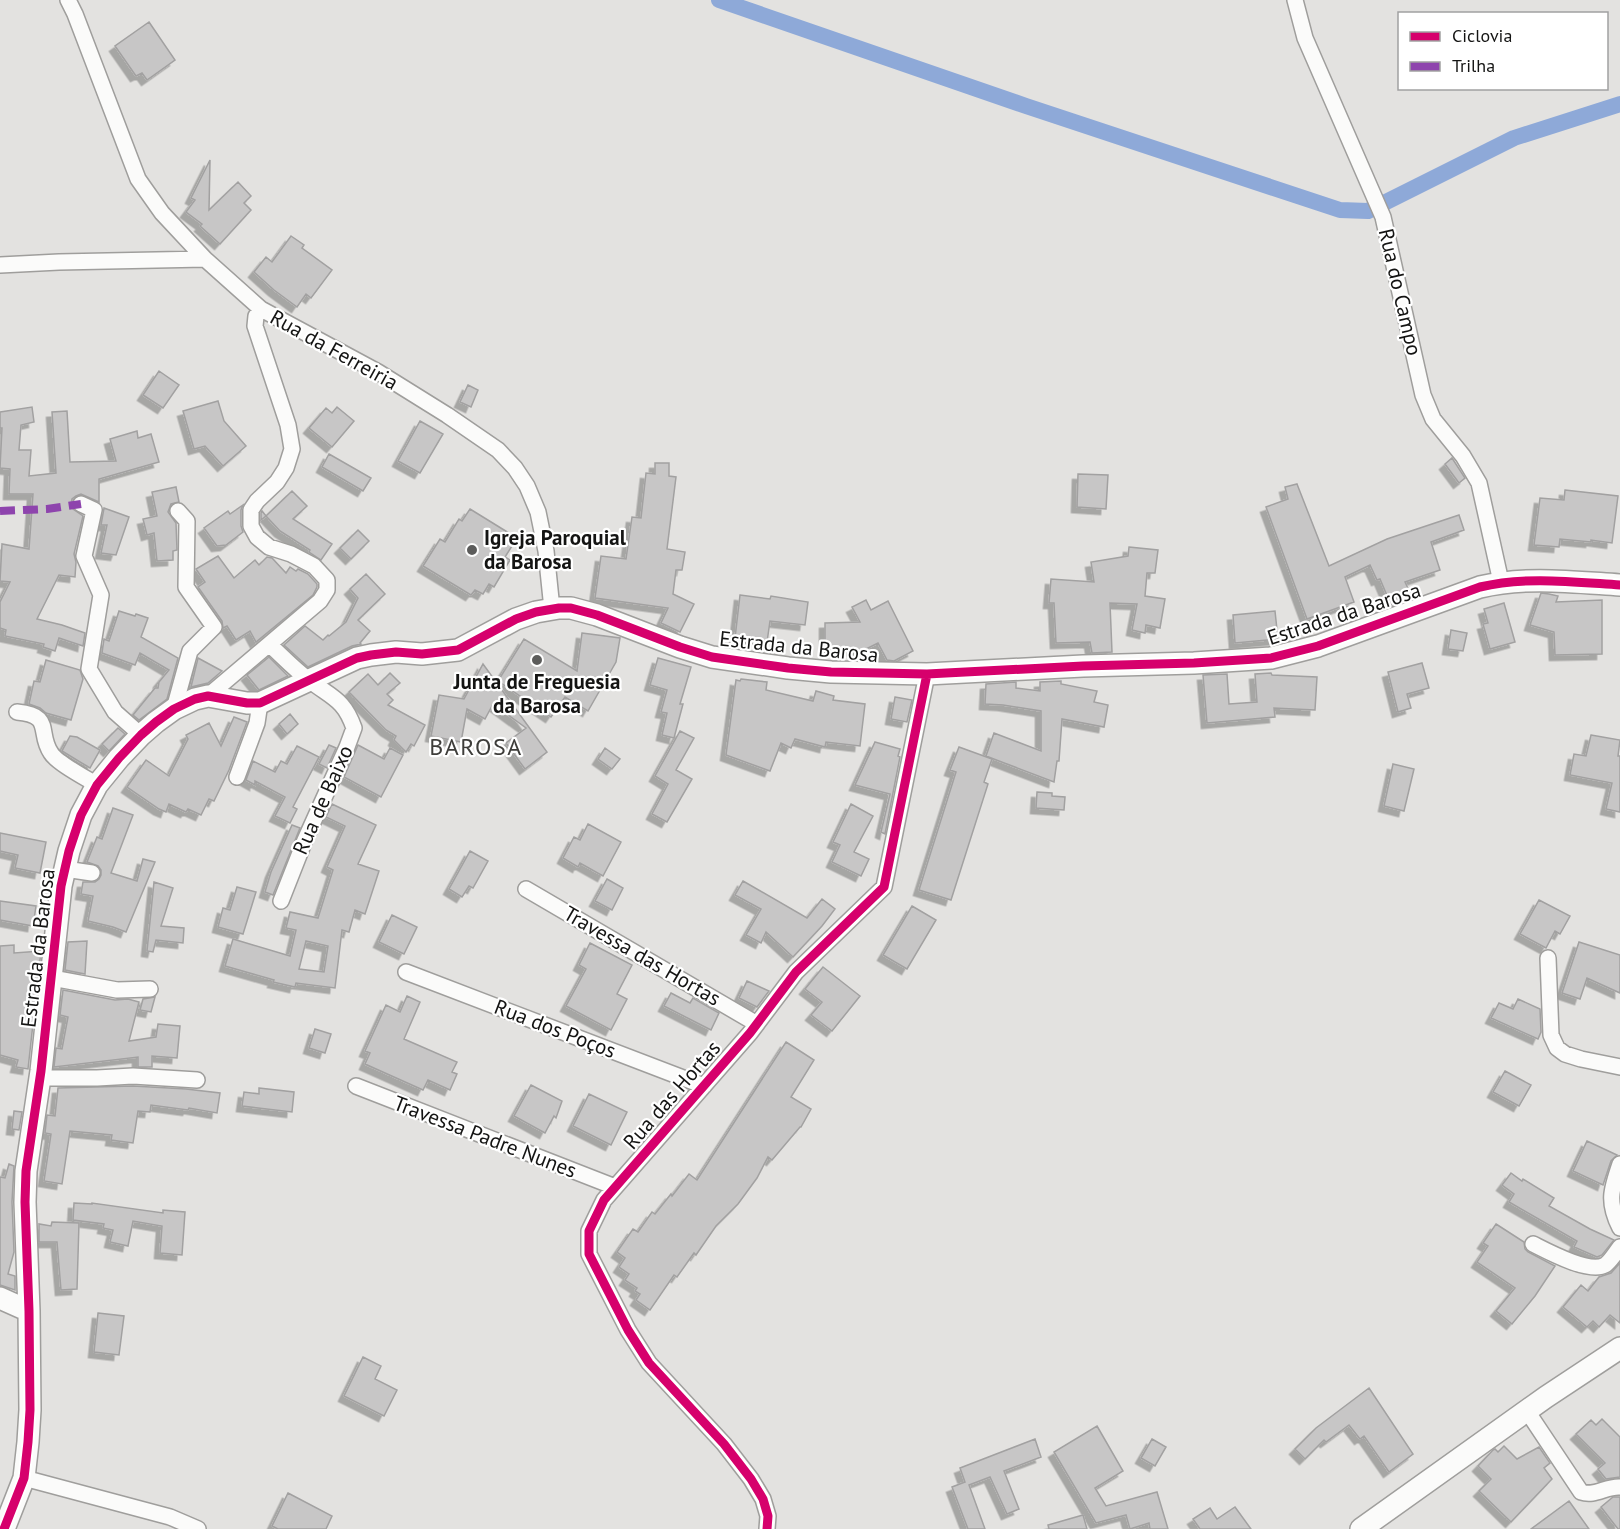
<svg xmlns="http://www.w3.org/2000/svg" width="1620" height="1529" font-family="'PT Sans',sans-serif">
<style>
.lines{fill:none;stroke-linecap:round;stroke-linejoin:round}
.canal{stroke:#8ea9d8;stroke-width:16}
.building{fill:#c7c6c6;stroke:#a2a1a1;stroke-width:1.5;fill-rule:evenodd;filter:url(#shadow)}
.street-casing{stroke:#9f9e9c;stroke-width:18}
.secondary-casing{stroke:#9f9e9c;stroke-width:24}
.path{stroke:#c2c2c2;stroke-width:3;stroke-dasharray:3 3;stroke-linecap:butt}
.street{stroke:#fbfbfa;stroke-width:15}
.secondary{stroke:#fbfbfa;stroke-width:21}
.quiet{stroke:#8e44ad;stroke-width:8;stroke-dasharray:15 8;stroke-linecap:butt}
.cycleway-casing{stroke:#fff;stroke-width:13}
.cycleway{stroke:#d6006c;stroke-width:9}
.poi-dot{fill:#5c5c5b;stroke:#fff;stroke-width:2}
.labels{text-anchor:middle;stroke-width:4.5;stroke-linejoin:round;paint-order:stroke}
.street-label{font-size:21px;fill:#141413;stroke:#fff}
.poi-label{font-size:21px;font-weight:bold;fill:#141413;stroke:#fff;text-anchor:start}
.quarter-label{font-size:24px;letter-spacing:1.5px;fill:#3e3d3a;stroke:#fff}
</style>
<defs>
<filter id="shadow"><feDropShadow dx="-5.5" dy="5.5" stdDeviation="0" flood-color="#0004"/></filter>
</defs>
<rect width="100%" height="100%" fill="#e3e2e0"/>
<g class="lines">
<path class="canal" d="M719 0 1026 106 1340 210 1368 211 1514 138 1620 104"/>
</g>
<path class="building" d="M149 22 175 60 147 80 142 73 136 76 115 46Z
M210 160 209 210 238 182 251 196 244 203 251 210 220 244 200 226 202 224 186 212 195 200 191 198Z
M291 236 304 245 302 248 332 270 311 298 306 294 297 307 274 290 254 272 266 257 272 262Z
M159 371 179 385 163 408 143 395Z
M468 385 478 390 471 407 460 402Z
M218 401 224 421 246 446 223 466 205 446 194 449 183 411Z
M32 407 34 422 21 425 19 450H31L29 476 56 473 52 412 67 411 70 462 116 461 110 439 137 431 138 438 151 434 159 462 99 479V502L81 494 76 496 72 499 71 504 73 509 83 516 74 554 76 562 75 577 59 575 37 619 62 625 85 633 83 646 59 638 55 651 43 647 44 644 5 636 6 630 0 628V602L10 582 0 581 2 544 29 549 33 494H9L10 469 0 468 2 428H0V412Z
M337 407 354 421 332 447 309 428 326 408 332 413Z
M420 421 443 434 420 473 398 461Z
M329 454 371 478 363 491 322 467Z
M1452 458 1465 478 1459 483 1445 464Z
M655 463H669V476L676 477 667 549 685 552 682 570H676L673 594 694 604 680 632 661 623 668 608 595 598 601 556 626 559 632 517 641 518 646 473 655 474Z
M1078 474 1108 475 1106 509 1077 507Z
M1297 484 1329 566 1387 539 1459 515 1464 530 1431 542 1440 570 1405 582 1412 597 1391 605 1380 579 1377 580 1370 565 1345 577 1354 602 1307 619 1266 507 1288 499 1285 487Z
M176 487 179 502 171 504 168 512 176 523 177 550 173 551V560L157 561 154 533 147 535 143 519 157 516 152 492Z
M1565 490 1618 496 1612 543 1591 540V542L1560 539 1559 547 1534 545 1540 498 1564 500Z
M292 491 307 506 293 519 332 544 321 560 309 552 310 550 280 531 266 516 261 520V513L262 511 266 516Z
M243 505 241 510V526L243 532 226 545 217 546 204 528 228 511 230 514Z
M104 508 129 517 116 555 101 553 107 525H101Z
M470 509 517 538 505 557 510 560 494 587 489 584 483 594 475 590 471 595 423 566 440 539 445 542 459 519 462 521Z
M358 530 369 541 351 559 340 548Z
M1129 547 1158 550 1155 573H1147L1145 596 1165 599 1160 628 1146 625 1145 633 1132 630 1137 604 1110 603 1112 652 1092 653 1090 642 1056 643 1054 603H1049L1051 579 1094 582 1091 562 1128 556Z
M218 556 234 578 255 560 259 565 267 557 272 558 286 573 290 567 296 571 298 569 308 574 317 584V587L313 595 256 642 250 631 236 640 227 626 223 628 222 621 198 587 205 582 196 569Z
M366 574 385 594 358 620 370 631 360 643 361 644 352 646 308 667 284 645 305 626 323 640 328 635 329 636 346 622 358 598 350 589Z
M1541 593 1549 594 1558 596 1556 602 1602 600V654L1555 655 1554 632 1530 625Z
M740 595 770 599 771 596 808 602 805 625 770 621 767 642 735 638Z
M866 600 871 610 888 601 913 651 894 661 887 660 878 643 864 650H825V623L860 622 852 607Z
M1504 603 1515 642 1490 649 1483 624 1488 623 1484 609Z
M119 611 135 616 136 614 148 618 141 637 178 658 167 699 139 720 133 715 155 688H158L159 682 169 670 140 653 135 665 102 653 104 639 109 641Z
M1275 611 1278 639 1235 643 1233 615Z
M1451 630 1467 633 1463 651 1448 649Z
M582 633 620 638 616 662 588 711 565 697 551 717 498 681 524 639 577 671Z
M269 657 288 676 259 690 247 675Z
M198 658 222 671 208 683 191 687Z
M658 658 691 667 680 704H683L674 738 662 735 667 713 661 712 667 690 650 685Z
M46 660 80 670 83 679 71 720 46 713 40 708 29 704 34 681 40 682Z
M1422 663 1429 688 1407 694 1411 708 1398 712 1388 672Z
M483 664 547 752 525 769 506 743 526 728 493 704 485 719 467 709 461 742 431 736 439 695 464 699Z
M390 673 400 683 387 694 393 700 388 705 425 725 414 746 411 744 406 752 394 740 396 736 386 730 349 692 368 674 378 685Z
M1271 673 1272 675 1317 677 1315 710 1274 708 1275 717 1207 723 1203 675 1227 674 1229 704 1257 702 1255 674Z
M741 679 767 682 766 690 813 701 816 691 834 696 833 700 865 704 860 746 826 742 825 747 795 739 791 748 781 743 770 771 726 755 736 680 740 681Z
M1061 681V684L1097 691 1094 702 1108 705 1104 727 1062 719 1059 761H1057L1054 782 986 756 994 733 1041 751V711L1003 705 985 704 986 684 1016 682V688L1040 691V682Z
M895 697 912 700 907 722 891 719Z
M290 714 298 724 287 734 279 724Z
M234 717 247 722 229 770 214 801 209 799 201 815 188 809 186 812 169 804 166 812 159 809 127 787 146 760 169 776 188 739 186 735 209 723 221 746Z
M118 728 125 734 109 751 102 744Z
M680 731 694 738 676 770 692 779 667 822 652 814 668 784 655 776Z
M1591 735 1620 740 1618 756H1620V812L1606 809 1612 783 1570 775 1574 754 1586 756Z
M70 736 77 737 100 750 90 768 62 751Z
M875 742 900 749 898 756 900 757 885 834 881 832 890 794 855 785Z
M329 745 336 748 327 768 319 764Z
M358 745 384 759 390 748 403 755 381 797 344 777Z
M297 746 319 757 293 807 297 809 290 823 275 816 285 797 255 781V785L246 780 253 761 275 772 281 761 287 764Z
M959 747 992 759 984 782 988 784 951 900 919 890 956 772 950 770Z
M605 748 620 759 612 769 598 759Z
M1393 764 1414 769 1404 811 1384 806Z
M1037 792 1052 793V796L1065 797 1064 810 1036 808Z
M332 804 376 825 358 864 379 871 365 914 355 910 349 932 342 930 335 988 296 983 295 987 273 982 274 980 225 966 233 939 290 956 296 930 286 928 290 912 318 918 333 870 327 867 345 826 326 817ZM306 941 328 946 324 972 299 969Z
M851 804 873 816 854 852 869 859 861 876 832 862 840 845 833 842Z
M113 808 133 815 111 873 137 881 143 859 155 862 126 932 113 927 88 921 93 896 81 894 83 882H95L99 879 101 875V870L98 866 87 862 97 837 102 839Z
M588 824 621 842 603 876 580 863 578 867 563 858 574 837 580 840Z
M292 825 300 828 273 895 265 892 271 872Z
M0 833 46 842 40 873 15 868 18 855 0 851Z
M470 851 488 861 473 888 469 886 462 897 449 889Z
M607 879 623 888 612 910 595 901Z
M743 881 807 918 822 899 835 909 822 926 793 957 766 932 761 943 746 935 761 909 735 895Z
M154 882 173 888 161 926 184 928 183 943 156 940 153 952 147 951Z
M237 887 256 892 243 934 218 927 223 908 230 910Z
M1539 900 1570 916 1560 934 1555 931 1546 948 1520 934Z
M0 901 36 906 33 926 0 920Z
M912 906 936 920 907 969 883 955Z
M392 915 417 927 404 954 379 942Z
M87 941 85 974 65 970 68 942Z
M1579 942 1620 955V993L1587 978 1580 999 1562 993Z
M590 943 632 965 617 994 627 999 611 1030 566 1006 586 969 579 965Z
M14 945V953L41 951 28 1069 16 1067 18 1060 0 1055V946Z
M823 967 860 996 832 1031 811 1015 822 1002 805 989Z
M747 981 769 991 757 1007 739 998Z
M63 990 115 1000 128 999 139 1002 129 1041 156 1037 158 1024 180 1026 177 1058 152 1056V1067H138V1057L54 1067 56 1048 62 1049 68 1017 60 1015Z
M671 993 690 1003 693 998 719 1013 711 1030 664 1006Z
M407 996 420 1002 404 1039 457 1062 452 1072 457 1074 450 1090 428 1080 423 1090 365 1064 370 1053 365 1051 386 1005 400 1012Z
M155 997 151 1012 140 1010 143 999Z
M1518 999 1540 1009 1541 1032 1538 1039 1491 1018 1499 1003 1513 1009Z
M315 1029 331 1034 325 1053 309 1048Z
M786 1042 814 1060 791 1097 811 1109 801 1127H800L772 1160 768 1157 757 1178 738 1204 716 1226 696 1255 694 1253 677 1277 674 1275 650 1310 636 1300 640 1294 635 1291 637 1288 625 1280 629 1274 619 1267 625 1258 617 1252 633 1229 638 1232 652 1212 655 1214 671 1194 672 1196 689 1174 697 1180Z
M1505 1071 1531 1085 1519 1106 1493 1092Z
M531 1085 562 1101 556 1118 554 1116 545 1133 514 1116Z
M133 1086 186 1089 220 1093 217 1113 189 1108 188 1110 151 1105 150 1112 138 1111 133 1143 111 1140 112 1135 70 1131 62 1184 44 1181 51 1134 45 1133 47 1115 55 1116 58 1088Z
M259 1088 294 1092 292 1112 242 1106 244 1092 259 1094Z
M589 1094 627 1112 611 1145 573 1126Z
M14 1111 22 1112 19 1130 12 1129Z
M1587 1141 1617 1155 1611 1161 1603 1185 1573 1171Z
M9 1164 14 1166 12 1202 14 1252 8 1274 15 1276V1290L0 1285V1177L5 1178Z
M1511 1173 1522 1181 1523 1179 1554 1198 1549 1206 1590 1229 1614 1240 1602 1255 1597 1257 1574 1247 1577 1241 1509 1202 1514 1194 1502 1185Z
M74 1203 92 1204V1203L163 1213V1210L185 1212 182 1255 160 1253 162 1226 133 1221 128 1246 110 1242 113 1230 103 1228 104 1224 73 1220Z
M52 1222 79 1223 77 1289 61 1290 57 1242H39V1224L51 1226Z
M1496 1224 1524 1242 1525 1249 1528 1252 1555 1266 1535 1296 1512 1324 1496 1311 1515 1288 1477 1262 1488 1246 1483 1243Z
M1620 1263V1323L1610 1315 1599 1327 1593 1321 1587 1327 1563 1307 1581 1285 1588 1291 1599 1277 1611 1273Z
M98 1313 124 1316 119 1355 94 1352Z
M363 1357 381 1366 375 1379 397 1390 384 1416 344 1396Z
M1369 1388 1413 1454 1389 1472 1364 1436 1360 1439 1349 1425 1326 1442 1324 1440 1305 1459 1295 1449 1316 1428Z
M1602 1419 1620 1437V1477L1606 1479 1598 1469 1605 1463 1576 1434 1591 1420 1596 1425Z
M1097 1426 1123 1471 1095 1488 1106 1506 1157 1492 1168 1529H1150L1149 1523 1130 1529 1126 1515 1096 1523 1054 1452Z
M1035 1439 1041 1457 1004 1471 1019 1509 1007 1514 990 1477 969 1485 985 1529H968L952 1487 965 1482 960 1468Z
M1152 1439 1166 1447 1155 1466 1141 1458Z
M1504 1446 1517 1459 1539 1447 1550 1463 1544 1468 1552 1479 1511 1522 1479 1491 1491 1479 1478 1466 1493 1450 1495 1449 1498 1452Z
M288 1493 332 1516 326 1529H278L272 1526Z
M1613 1497H1620V1529H1618L1601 1507Z
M1569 1501 1589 1529H1531Z
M1235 1507 1251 1529H1200L1193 1519 1210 1508 1217 1519Z
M1083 1515 1087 1529H1049L1048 1525Z"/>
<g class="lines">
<g class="street-casing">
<path id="street" d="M68 0 75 14 138 179 162 213 205 259 261 309 378 372 447 415 498 450 515 468 527 486 538 512 546 551 552 609
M1295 0 1305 38 1383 217 1423 395 1433 419 1463 456 1479 483 1501 582
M0 265 59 262 205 259
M81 504 94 510 84 556 101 595 89 669 115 712 141 735
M270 645C283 657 295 670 309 680 332 698 344 699 354 728L347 747 305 840 281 901
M208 696 320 601 327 590V580L314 566 291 554 269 547 257 537 251 526V510L257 501 277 482 286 468 292 449 288 425 255 326 256 316 261 309
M174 709 190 651 214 627 186 587 187 521 178 511
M17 712C54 715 37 733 51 753 57 763 86 778 97 785
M237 777 257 723 260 703
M65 869 92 873
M526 889 757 1024
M1548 958 1551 1035 1557 1048 1565 1054 1581 1059 1620 1067
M406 972 704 1086
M52 978 117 990 150 989
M40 1078H97L133 1076 197 1080
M356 1086 615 1187
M1620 1164C1611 1190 1607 1202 1620 1228
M1533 1244C1547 1251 1589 1274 1605 1265 1610 1262 1616 1252 1620 1247
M1527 1411 1581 1492C1595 1497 1606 1486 1620 1487
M24 1478 170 1517 198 1529
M767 1529 768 1516 763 1499 751 1479 724 1444 649 1363 628 1330 589 1254V1231L604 1200 750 1033 796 972 884 887 927 674"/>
</g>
<g class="secondary-casing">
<path id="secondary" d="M0 1298 29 1311
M4 1529 24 1478 28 1442 30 1410 29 1311 25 1202 26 1171 41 1071 61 886 69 851 81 815 97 785 119 758 141 735 156 722 174 709 195 699 208 696 247 703H260L357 658 371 655 396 652 422 654 458 650 516 619 536 612 559 608H571L597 615 680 647 712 657 788 668 831 672 927 674 1083 666 1194 663 1271 658 1318 646 1480 587C1526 576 1574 582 1620 585
M1361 1529 1546 1397 1620 1348"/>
</g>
<path class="path" d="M799 652 800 641"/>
<use href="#street" class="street"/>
<use href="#secondary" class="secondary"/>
<path class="quiet" d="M0 511 47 509 81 504"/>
<g class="cycleway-casing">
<path id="cycleway" d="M4 1529 24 1478 28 1442 30 1410 29 1311 25 1202 26 1171 41 1071 61 886 69 851 81 815 97 785 119 758 141 735 156 722 174 709 195 699 208 696 247 703H260L357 658 371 655 396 652 422 654 458 650 516 619 536 612 559 608H571L597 615 680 647 712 657 788 668 831 672 927 674 1083 666 1194 663 1271 658 1318 646 1480 587C1526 576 1574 582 1620 585
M767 1529 768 1516 763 1499 751 1479 724 1444 649 1363 628 1330 589 1254V1231L604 1200 750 1033 796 972 884 887 927 674"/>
</g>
<use href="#cycleway" class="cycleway"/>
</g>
<g class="poi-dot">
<circle cx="472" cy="550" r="6"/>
<circle cx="537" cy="660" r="6"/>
</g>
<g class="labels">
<g class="street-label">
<text transform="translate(1400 292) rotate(77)" y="7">Rua do Campo</text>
<text transform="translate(334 350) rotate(29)" y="7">Rua da Ferreiria</text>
<text transform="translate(1344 614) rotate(-18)" y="7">Estrada da Barosa</text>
<text transform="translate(799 647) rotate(6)" y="7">Estrada da Barosa</text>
<text transform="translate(323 800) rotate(-66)" y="7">Rua de Baixo</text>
<text transform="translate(38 948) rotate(-83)" y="7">Estrada da Barosa</text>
<text transform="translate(642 956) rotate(30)" y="7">Travessa das Hortas</text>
<text transform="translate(555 1029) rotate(21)" y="7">Rua dos Poços</text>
<text transform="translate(672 1095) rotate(-49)" y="7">Rua das Hortas</text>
<text transform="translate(485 1137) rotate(21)" y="7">Travessa Padre Nunes</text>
</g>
<g class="poi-label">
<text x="484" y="545">Igreja Paroquial<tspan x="484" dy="24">da Barosa</tspan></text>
<text x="537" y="689" text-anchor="middle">Junta de Freguesia<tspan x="537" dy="24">da Barosa</tspan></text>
</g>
<g class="quarter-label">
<text x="476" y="755">BAROSA</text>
</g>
</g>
<rect x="1398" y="12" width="210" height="78" fill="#ffffff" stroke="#a1a1a1" stroke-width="1.5"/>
<rect x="1410" y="32" width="30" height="9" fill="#d6006c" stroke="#a1a1a1" stroke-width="1.5"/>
<text x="1452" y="42" font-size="18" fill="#141413">Ciclovia</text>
<rect x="1410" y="62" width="30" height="9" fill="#8e44ad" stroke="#a1a1a1" stroke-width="1.5"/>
<text x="1452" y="72" font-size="18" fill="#141413">Trilha</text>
</svg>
